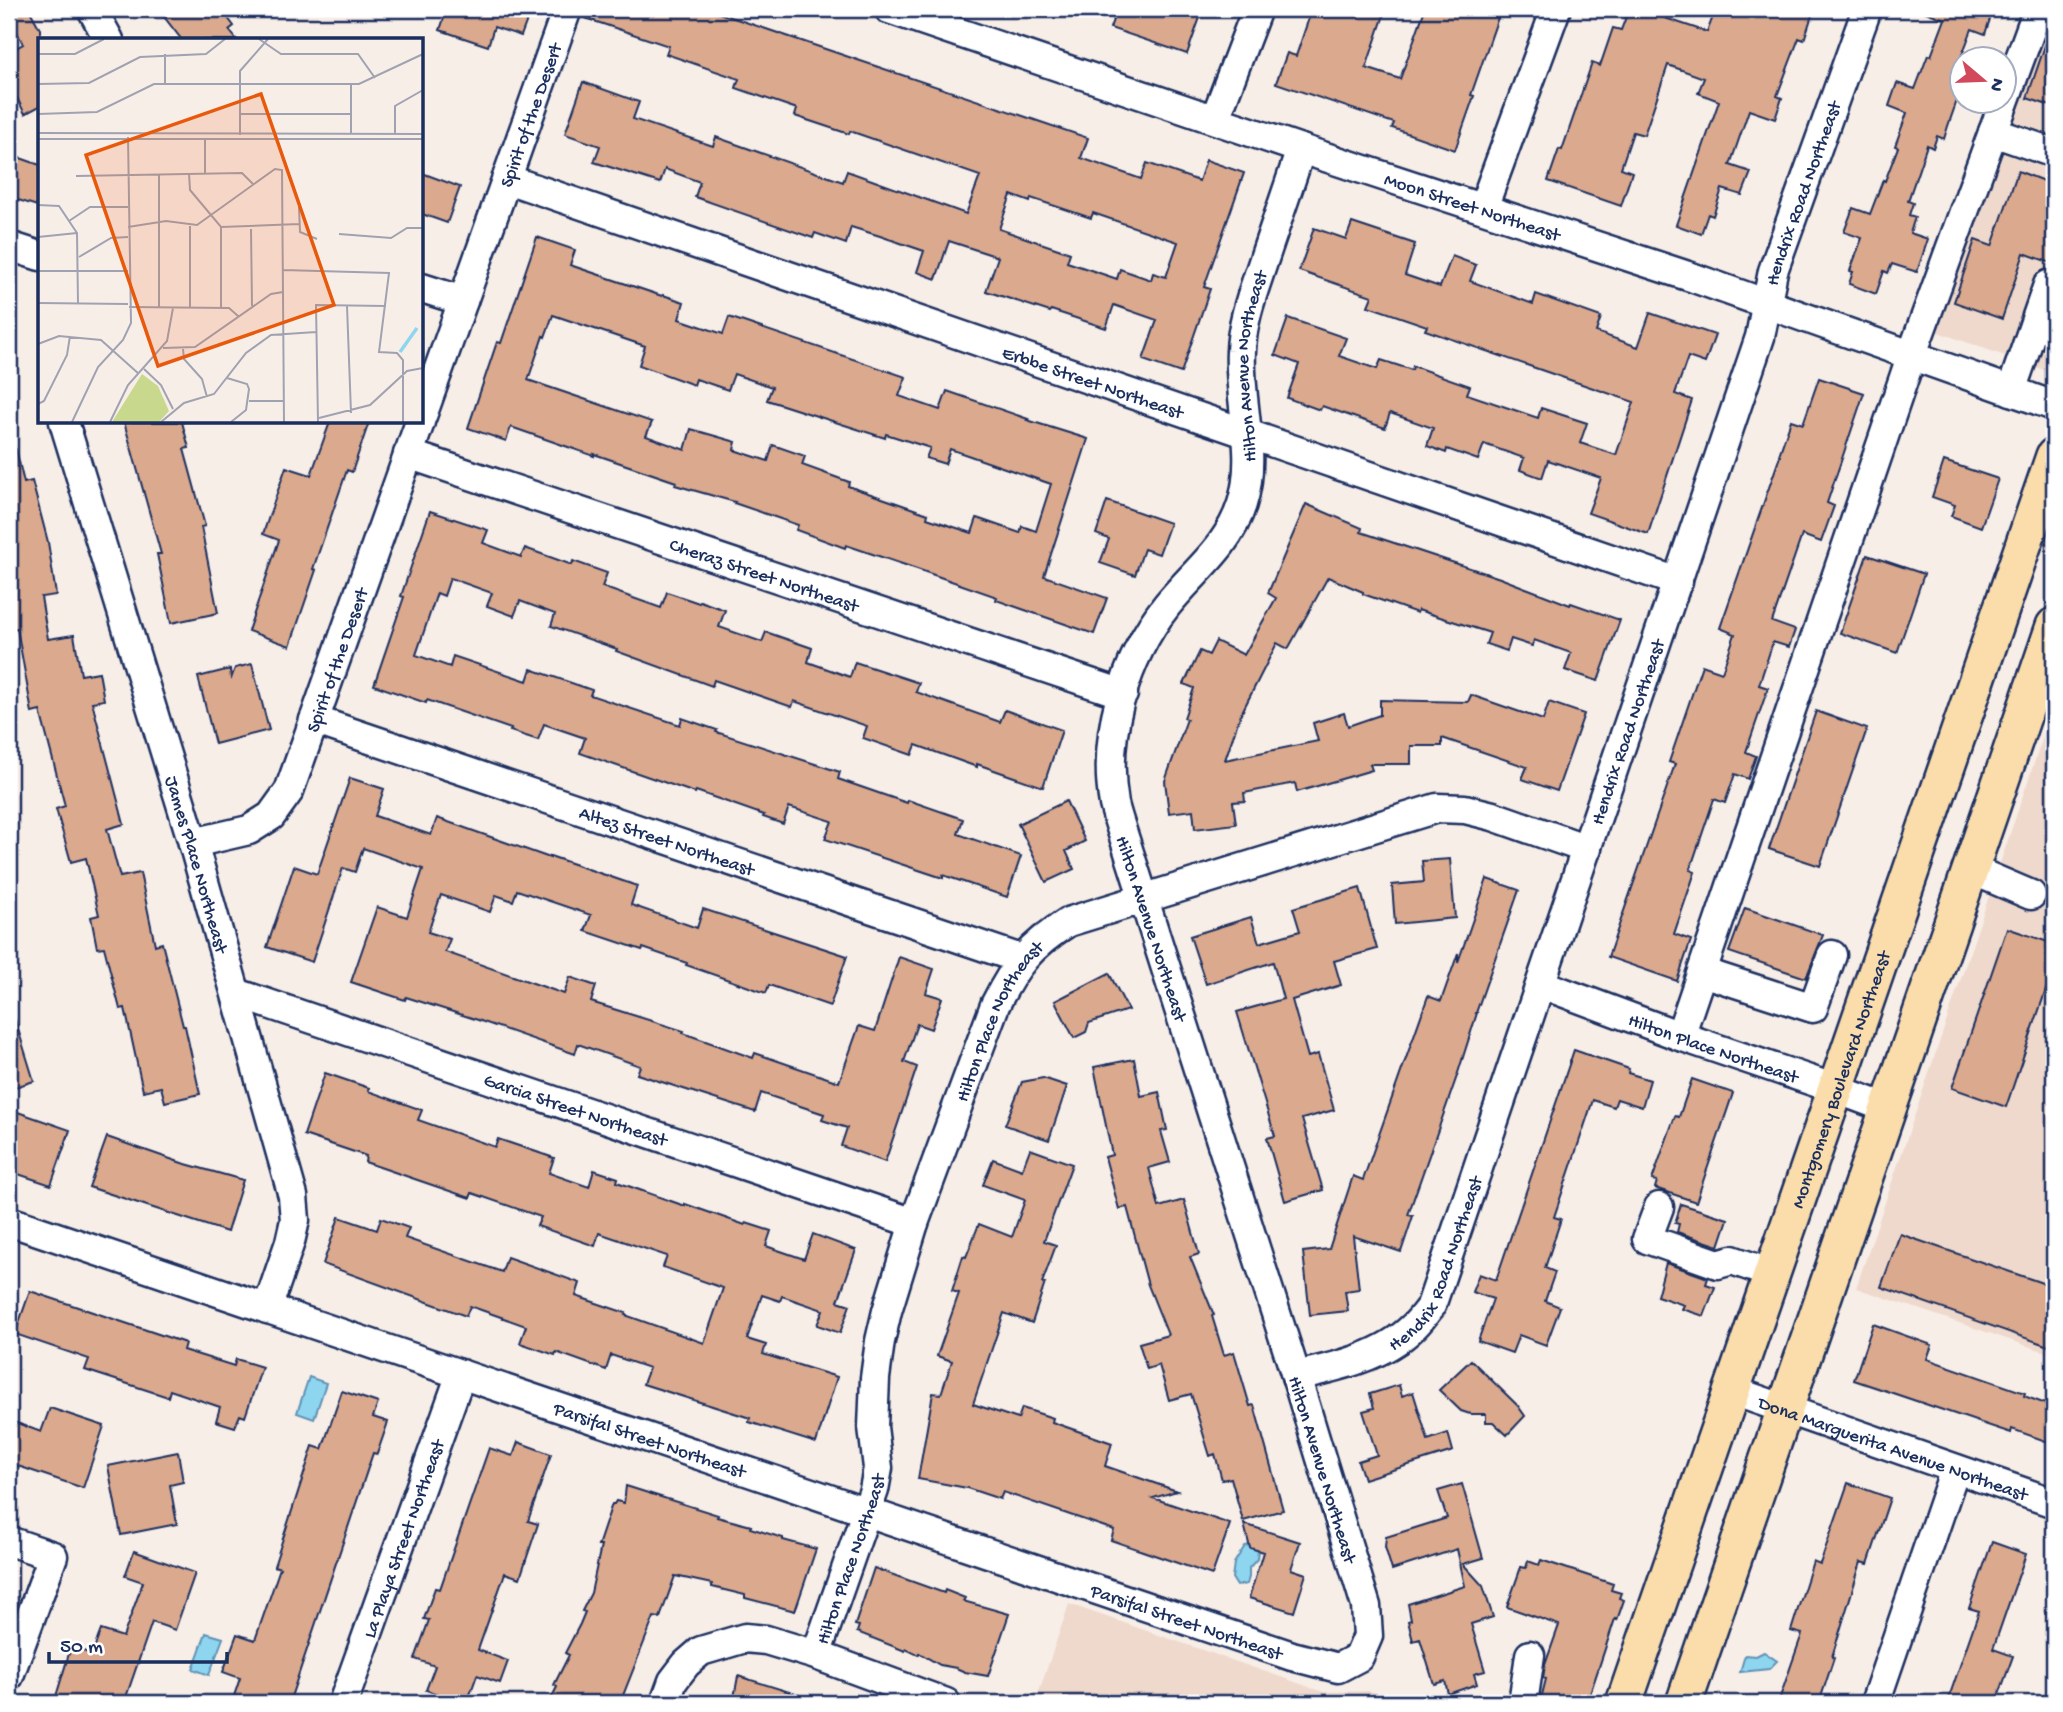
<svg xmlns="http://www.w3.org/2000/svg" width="2063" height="1712" font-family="'Gochi Hand',sans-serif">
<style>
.built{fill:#efd9cd}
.water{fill:#8ed5ef;stroke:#6093b5;stroke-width:2}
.building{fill:#dba98d;stroke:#1b2f5e;stroke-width:2;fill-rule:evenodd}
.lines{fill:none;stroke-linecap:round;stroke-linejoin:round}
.minor-casing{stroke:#1b2f5e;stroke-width:33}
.major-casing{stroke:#1b2f5e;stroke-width:40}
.minor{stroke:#fff;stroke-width:28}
.major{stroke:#faddab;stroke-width:35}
.labels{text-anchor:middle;stroke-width:7;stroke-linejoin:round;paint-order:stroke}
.street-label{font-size:19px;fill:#1b2f5e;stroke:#fff}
.inset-river{fill:none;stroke:#8ed5ef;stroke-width:3.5}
.inset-road{fill:none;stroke:#a0a2b1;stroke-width:2}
.view{fill:#e8590c;fill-opacity:0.15;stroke:#e8590c;stroke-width:3.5}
.inset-edge{fill:none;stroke:#1b2f5e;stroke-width:3.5}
</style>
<rect width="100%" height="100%" fill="#f8eee8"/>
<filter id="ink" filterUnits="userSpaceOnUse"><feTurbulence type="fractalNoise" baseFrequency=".0143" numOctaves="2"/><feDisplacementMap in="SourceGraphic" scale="14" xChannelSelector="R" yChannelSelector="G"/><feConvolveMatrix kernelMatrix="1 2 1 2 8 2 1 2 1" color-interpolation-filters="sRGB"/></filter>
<g filter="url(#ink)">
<path class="built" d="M2029 9H2054V350L2047 371 1921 326Z
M2054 704V1355L1856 1288Z
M1069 1604 1324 1692 1369 1691 1418 1703H1035Z"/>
<path class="water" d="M309 1377 326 1383 314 1419 297 1413Z
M1252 1544 1258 1550 1257 1559 1249 1568V1577L1247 1584 1237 1586 1232 1578 1234 1563 1245 1546Z
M206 1633 223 1638 209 1675 193 1669Z
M1764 1652 1777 1661 1769 1669 1740 1672 1745 1655 1756 1656Z"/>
<path class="building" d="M9 9H29L40 29V106L25 114 9 82V52L23 44 9 16Z
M158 9H221L234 26 229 30 237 40H182Z
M447 9H531L521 36 494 27 488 46 440 30Z
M583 9H707L1088 138 1081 158 1141 179 1147 163 1199 181 1206 160 1244 173 1204 287 1210 289 1181 373 1143 360 1157 320 1114 305 1106 328 1051 310 1050 312 986 291 998 257 949 241 936 279 917 272 924 251 880 236 851 227 846 244 815 233 813 238 695 197 700 182 665 169 660 183 594 162 600 146 565 134 583 82 639 102 633 119 713 146 716 137 843 182 847 171 966 214 980 176 850 131 849 134 795 116 797 109 736 88 739 79 666 54 669 46 582 17ZM1011 195 1030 202 1031 198 1091 218 1093 213 1178 242 1166 277 1153 273 1151 280 1120 269 1117 279 1067 262 1070 253 999 229Z
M1117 9H1203L1187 54 1110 28Z
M1312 9H1386L1366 68 1400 79 1425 9H1501L1471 95 1474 96 1455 150 1392 128 1394 123 1276 83 1287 53 1296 56Z
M1629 9H1638L1707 32 1716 9H1814L1804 40 1799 38 1777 96 1782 98 1775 119 1749 110 1730 165 1751 172 1742 195 1722 189 1713 216 1708 214 1701 234 1676 225 1719 101 1698 93 1704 78 1668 65 1644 135 1633 132 1621 168 1632 172 1621 206 1548 181 1559 149 1562 150 1592 63 1600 66 1613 28 1621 30Z
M1923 9H1981L1992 13 1985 34 1972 29 1954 76 1958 78 1954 90 1960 92 1948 126 1944 139 1937 136 1933 148 1927 145 1908 201 1913 203 1909 215 1915 217 1910 233 1928 239 1917 272 1892 264 1888 273 1884 271 1876 294 1849 284 1853 272 1850 271 1862 238 1844 232 1853 208 1870 214 1883 180 1885 181 1898 147 1895 146 1907 113 1889 106 1897 83 1915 89 1928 55 1931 56 1945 19 1923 11Z
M2051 28 2054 29V107L2027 98Z
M9 154 40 165V207L9 197Z
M2018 171 2054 185V264L2024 253 2002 319 1954 302 1975 240 1992 246Z
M422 173 460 187 447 223 422 214Z
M1352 223 1415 244 1405 275 1440 287 1452 256 1476 265 1470 281 1533 304 1536 294 1601 317 1596 332 1638 347 1650 313 1715 335 1705 363 1688 357 1675 394 1692 400 1648 534 1588 513 1601 478 1548 460 1542 478 1520 470 1524 458 1484 444 1478 460 1447 449 1446 453 1427 446 1433 428 1390 413 1385 428 1322 406 1320 410 1287 398 1299 364 1275 355 1288 318 1346 338 1339 356 1377 369 1381 360 1412 370 1413 366 1470 386 1467 394 1538 418 1541 408 1587 423 1580 443 1616 455 1634 402 1425 330 1427 326 1368 306 1372 296 1299 271 1314 228 1346 239Z
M537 237 575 250 570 265 662 296 663 295 684 302 679 319 723 334 729 317 906 377 899 396 940 410 947 391 1028 419 1027 420 1088 439 1044 576 1107 598 1094 634 996 600 997 597 917 569 846 545 845 548 796 530 798 525 734 503 735 502 675 485 676 482 594 454V456L511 427 506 441 468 428 497 342 501 343ZM553 315 645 346 639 365 694 385 696 379 728 390 734 374 772 387 767 400 885 438 886 434 930 448 926 458 945 464 950 449 1051 484 1036 531 1022 526 1020 533 977 518 972 533 927 518 928 514 848 486 849 482 802 465 805 456 773 445 768 461 734 450 736 442 691 429 685 450 646 436 652 422 528 380 543 336 545 337Z
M1819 378 1864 393 1827 503 1834 506 1821 542 1802 535 1772 622 1795 630 1789 647 1773 642 1759 685 1768 688 1746 752 1756 756 1748 779 1735 774 1725 803 1714 799 1690 870 1695 872 1674 934 1691 940 1677 981 1608 957 1675 764 1669 762 1702 665 1722 672 1735 634 1720 628 1780 456 1779 455 1791 420 1803 424Z
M124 422H182L189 448 184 449 205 526 201 527 218 613 171 623 157 554H161Z
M330 422H369L352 472 347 470 313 569 316 570 290 646 248 631 279 540 263 534 286 467 311 475Z
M16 449 24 483 32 481 48 542 56 595 41 597 48 639 74 635 81 675 99 672 104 700 92 702 124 824 107 829 120 877 140 873 155 945 162 943 183 1026H185L200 1094 165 1102 161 1087 143 1091 125 1008 120 1009 104 947 97 948 91 917 99 915 86 858 71 862 56 809 65 806 40 711 32 713 17 628 9 629V450Z
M1944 461 1998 479 1981 527 1951 516 1955 505 1932 497Z
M1107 501 1170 523 1159 554 1144 549 1135 575 1100 563 1109 539 1096 534Z
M1306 504 1362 528 1361 532 1500 578 1570 605 1571 603 1620 620 1598 681 1565 670 1571 653 1534 640 1532 646 1511 639 1507 651 1486 644 1490 633 1418 610 1417 613 1363 594V592L1328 577 1288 649 1277 643 1240 716 1225 760 1318 741 1313 723 1344 713 1348 726 1380 715V700L1468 702 1471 695 1543 720 1549 702 1584 714 1557 791 1522 779 1527 767 1442 738V746H1411V764H1370L1372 770 1297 792 1295 783 1244 793 1245 801 1233 802 1236 824 1195 829 1193 810 1169 813 1165 781 1187 719 1184 718 1194 688 1184 684 1200 651 1209 655 1216 641 1244 655 1276 598 1268 593Z
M430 511 488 530 483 543 521 557 525 548 572 565 573 561 607 573 602 587 661 608 667 592 699 603 700 601 725 610 719 627 762 642 766 632 812 648 808 662 850 677 855 662 919 683 916 692 1000 722 1005 710 1062 730 1043 787 977 764V767L916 745 912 755 863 738 867 726 794 701 792 707 714 680 712 686 616 651 617 649 551 626 555 614 520 601 514 616 487 606 492 593 450 578 444 596 437 593 416 655 450 667 453 656 527 681 531 669 592 690 590 695 680 725 682 718 717 730 716 732 840 772 838 779 907 803 908 800 963 819 958 834 1021 856 1007 897 943 875V878L825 839 832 821 789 807 783 824 763 817 764 815 696 791 695 793 580 753 585 738 544 724 538 740 510 731 511 729 427 700 426 703 374 685 404 597 401 596Z
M1867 555 1924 574 1897 653 1840 633Z
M252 664 269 730 215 744 198 677 230 669 231 679 235 668Z
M1816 711 1867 729 1820 866 1769 849Z
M350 778 384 789 375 816 431 835 437 818 550 858V856L637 886 631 905 697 928 703 909 847 956 830 1006 769 985 766 993 686 965 687 963 643 948 642 950 585 931 591 915 517 890 513 901 496 895 490 912 441 895 428 932 450 939 445 952 564 994 570 977 596 986 591 1002 684 1031 683 1033 753 1058 755 1053 839 1082 859 1026 875 1031 899 957 934 969 926 993 942 998 931 1029 917 1024 904 1062 917 1067 885 1162 841 1146 847 1128 822 1120 824 1114 761 1093 755 1112 637 1074 640 1066 578 1044 575 1054 475 1019 406 997 405 1000 351 982 377 907 407 917 423 869 363 848 355 872 343 868 312 962 267 947 294 866 317 874Z
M1066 801 1085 841 1066 851 1074 869 1046 882 1018 824Z
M1450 859 1455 918 1395 924 1392 885 1424 882 1422 861Z
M1487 879 1519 890 1476 1013H1477L1457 1076 1408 1215 1413 1216 1401 1252 1353 1236 1359 1289 1345 1291 1348 1311 1310 1315 1303 1252 1329 1249 1353 1176 1363 1180 1428 996 1441 1001 1458 953V962Z
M1360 888 1377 949 1334 961 1341 985 1292 1000 1308 1057 1318 1054 1334 1110 1302 1119 1323 1190 1285 1201 1267 1138 1275 1136 1237 1012 1283 999 1273 962 1206 984 1190 936 1251 917 1259 943 1300 931 1293 908Z
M1745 908 1823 935 1806 978 1729 952Z
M2007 928 2054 944V966L2006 1107 1952 1088Z
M1109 973 1128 1010 1089 1023 1086 1032 1074 1038 1055 1001Z
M13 1013 34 1081 9 1089V1014Z
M1574 1050 1629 1069 1628 1073 1650 1080 1642 1107 1617 1099 1614 1107 1593 1100 1554 1217 1561 1219 1545 1268 1555 1272 1545 1301 1560 1307 1546 1345 1519 1335 1512 1353 1478 1341 1493 1299 1472 1292 1479 1274 1496 1280Z
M1134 1059 1141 1096 1159 1092 1167 1130 1161 1131 1170 1162 1149 1168 1159 1207 1184 1200 1199 1254 1190 1257 1214 1315 1212 1316 1224 1355 1234 1352 1250 1406 1254 1405 1283 1510 1243 1521 1231 1478 1222 1480 1215 1454 1210 1456 1191 1394 1169 1400 1159 1365 1147 1369 1139 1343 1168 1335 1148 1285 1127 1207 1119 1209 1105 1157 1112 1155 1094 1067Z
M325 1073 369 1088 368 1091 422 1110 418 1120 495 1147 498 1139 554 1158 549 1173 589 1187 594 1170 618 1178 617 1182 685 1206V1204L745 1225 746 1223 771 1231 766 1246 804 1259 813 1234 856 1250 838 1301 850 1305 840 1333 817 1325 823 1310 782 1296 780 1301 762 1295 747 1339 766 1345 763 1354 837 1377 816 1443 749 1422 750 1418 643 1384 649 1368 611 1355 606 1370 556 1352 555 1355 520 1343 526 1326 470 1306 466 1316 323 1264 339 1217 377 1230 381 1218 409 1228 405 1238 502 1272 507 1257 580 1283 576 1296 626 1313 625 1315 704 1343 723 1288 663 1267 667 1256 599 1233 595 1246 537 1226 541 1217 472 1193 470 1198 365 1162 366 1156 304 1135Z
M1043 1078 1067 1086 1049 1140 1005 1125 1022 1082Z
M1692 1079 1733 1093 1696 1202 1655 1188 1657 1181 1652 1180 1675 1116 1679 1117Z
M9 1109 70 1130 51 1185 9 1171Z
M107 1137 182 1163 243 1180 227 1232 89 1187Z
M1030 1149 1072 1164 1044 1241 1056 1245 1042 1283H1045L1032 1323 1004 1313 973 1404 1018 1419 1022 1408 1053 1418 1052 1422 1112 1443 1105 1466 1177 1491 1153 1498 1230 1524 1212 1575 1111 1540 1114 1530 1003 1492 1000 1499 967 1488 918 1479 933 1393 941 1394 952 1361 937 1356 959 1293 952 1291 963 1256 966 1257 979 1224 1012 1237 1025 1200 983 1185 993 1159 1022 1170Z
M1681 1204 1728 1219 1719 1246 1677 1232 1679 1224 1675 1223Z
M1900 1234 2054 1287V1348L1881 1287Z
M1666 1263 1708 1278 1706 1284 1715 1287 1704 1316 1682 1309 1684 1305 1657 1296Z
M30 1291 185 1343 183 1350 234 1366 236 1359 262 1367 245 1417 240 1415 235 1427 216 1421 220 1407 170 1390 168 1397 85 1370 89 1359 15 1334Z
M1873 1324 1932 1345 1927 1359 2025 1393 2024 1396 2054 1407V1444L2012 1429 2011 1433 1854 1380Z
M1471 1360 1518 1406 1525 1416 1507 1435 1493 1422H1486V1414H1470L1461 1411 1439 1390Z
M1399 1385 1402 1396 1413 1392 1428 1440 1448 1433 1453 1451 1364 1479 1358 1461 1377 1455 1363 1411 1374 1408 1370 1394Z
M342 1391 378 1403 373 1417 388 1422 377 1454 373 1453 289 1703H255L234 1696 240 1678 223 1672 237 1634 255 1640 280 1568 274 1566 313 1446 322 1449Z
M50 1408 104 1426 83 1488 9 1463V1420L41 1432Z
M518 1442 551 1454 528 1521 538 1524 520 1578 505 1573 478 1650 508 1661 500 1683 477 1675 467 1703H463L426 1690 435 1666 415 1659 429 1620 424 1619 435 1588 440 1589 489 1448 513 1456Z
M178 1452 183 1482 170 1485 177 1524 121 1535 108 1466Z
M1848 1483 1890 1498 1868 1564 1861 1562 1832 1657 1834 1658 1819 1703H1778L1802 1634 1791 1631 1813 1561 1820 1564Z
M1462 1484 1483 1558 1463 1564 1483 1586 1493 1617 1471 1624 1485 1671 1474 1674 1477 1684 1448 1694 1445 1681 1434 1684 1420 1639 1413 1641 1408 1621 1411 1620 1408 1604 1465 1586 1457 1549 1392 1570 1385 1547 1386 1537 1447 1518 1438 1491Z
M626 1486 718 1515 717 1517 751 1526 750 1528 783 1538V1540L816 1549 795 1611 745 1598V1595L712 1587V1584L675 1576 660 1618 654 1617 620 1703H549L557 1687 554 1685 569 1655 565 1653 580 1624 585 1612 582 1611 591 1593 601 1546H598L612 1504H614L616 1501 624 1503Z
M1244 1524 1300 1542 1291 1569 1306 1574 1294 1612 1249 1598 1263 1552 1250 1548Z
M1992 1542 2026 1554 1993 1649 2013 1656 1996 1703H1947L1979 1611 1969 1608Z
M134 1551 195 1573 175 1630 152 1622 124 1703H54L71 1647 92 1654 101 1630 123 1637 143 1582 125 1576Z
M1541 1560 1613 1584 1611 1590 1621 1593 1619 1598 1624 1600 1617 1620 1615 1619 1587 1703H1540L1546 1679 1543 1678 1545 1665 1559 1625 1507 1607 1521 1567 1526 1568 1528 1561 1539 1565Z
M874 1568 944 1593 945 1590 965 1598 963 1601 1009 1614 988 1676 965 1672 956 1668 940 1665 919 1653 918 1655 906 1649 905 1651 857 1632 859 1626 855 1625Z
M738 1676 812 1699V1703H733Z"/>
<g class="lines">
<g class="minor-casing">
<g id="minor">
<path d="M92 9 109 40"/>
<path id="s1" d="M889 9 1301 149 1694 278 2054 406"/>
<path d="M1215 119 1257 9"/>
<path d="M1993 132 2054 153"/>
<path id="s2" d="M507 179 1678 582"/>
<path d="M1483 208 1556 9"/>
<path d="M9 246 40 256"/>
<path d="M422 288 463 301"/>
<path d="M2011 391 2048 285"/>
<path id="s3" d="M422 416 567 9"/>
<path id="s4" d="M64 422 193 843 293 1196 295 1220 290 1242 267 1309"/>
<path id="s5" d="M408 454 1123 694"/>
<path id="s6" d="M314 720 1021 959"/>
<path id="s7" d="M193 843 249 830 271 816 289 791 420 422"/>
<path d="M1970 869 2031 895"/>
<path d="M1702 972 1813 1008 1832 955"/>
<path id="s8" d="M1541 984 1680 1036 1836 1089 1887 1108"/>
<path id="s9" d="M236 993 914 1223"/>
<path d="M1680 1036 1912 354 2038 9"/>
<path d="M1659 1207 1647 1239 1718 1264 1732 1260 1772 1274"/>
<path id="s10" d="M9 1221 1292 1656 1338 1668 1359 1657 1368 1636 1366 1606 1296 1376 1125 840C1121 828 1117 816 1114 804 1102 736 1125 658 1167 605 1195 570 1228 548 1242 504 1258 454 1238 402 1241 351 1242 319 1254 290 1264 259 1276 223 1289 186 1301 149"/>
<path id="s11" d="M1296 1376C1336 1367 1383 1357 1413 1327 1420 1321 1425 1313 1431 1306L1760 337 1773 271 1867 9"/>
<path id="s12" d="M1733 1391 2054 1503"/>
<path d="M9 1541 53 1556 9 1676"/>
<path id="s13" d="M816 1655 874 1490 878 1468 873 1427 875 1378 880 1341 887 1311 914 1223 995 1005C1015 965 1030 946 1068 922L1437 808 1465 809 1493 816 1587 849"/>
<path id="s14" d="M343 1703 461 1374"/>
<path d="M665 1703 673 1681 686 1664 701 1651 745 1638 766 1640 816 1655 946 1703"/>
<path d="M1523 1703 1530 1655"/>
<path d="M1875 1703 1955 1469"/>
</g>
</g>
<g class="major-casing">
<g id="major">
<path id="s15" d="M1624 1703 2054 456"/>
<path d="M1684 1703 2054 626"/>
</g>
</g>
<use href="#minor" class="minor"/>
<use href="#major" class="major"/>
</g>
</g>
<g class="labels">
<g class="street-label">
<text dy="7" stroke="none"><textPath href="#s3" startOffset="320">Spirit of the Desert</textPath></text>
<text dy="7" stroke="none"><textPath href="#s11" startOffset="1330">Hendrix Road Northeast</textPath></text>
<text dy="7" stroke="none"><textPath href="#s1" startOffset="616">Moon Street Northeast</textPath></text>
<text dy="7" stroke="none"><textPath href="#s10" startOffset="2798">Hilton Avenue Northeast</textPath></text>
<text dy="7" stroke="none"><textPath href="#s2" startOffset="620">Erbbe Street Northeast</textPath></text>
<text dy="7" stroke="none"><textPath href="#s5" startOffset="376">Cheraz Street Northeast</textPath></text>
<text dy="7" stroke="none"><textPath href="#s7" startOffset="254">Spirit of the Desert</textPath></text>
<text dy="7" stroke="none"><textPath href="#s11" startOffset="763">Hendrix Road Northeast</textPath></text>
<text dy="7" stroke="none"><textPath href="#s6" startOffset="373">Altez Street Northeast</textPath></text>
<text dy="7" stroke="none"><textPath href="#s4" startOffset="462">James Place Northeast</textPath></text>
<text transform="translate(1153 928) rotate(72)" y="7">Hilton Avenue Northeast</text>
<text dy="7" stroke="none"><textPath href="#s13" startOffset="668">Hilton Place Northeast</textPath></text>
<text dy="7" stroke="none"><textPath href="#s8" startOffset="184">Hilton Place Northeast</textPath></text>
<text dy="7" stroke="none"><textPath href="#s15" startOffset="660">Montgomery Boulevard Northeast</textPath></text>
<text dy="7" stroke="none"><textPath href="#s9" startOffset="359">Garcia Street Northeast</textPath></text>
<text dy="7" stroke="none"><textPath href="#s11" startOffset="196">Hendrix Road Northeast</textPath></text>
<text dy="7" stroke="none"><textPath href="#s10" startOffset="677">Parsifal Street Northeast</textPath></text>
<text dy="7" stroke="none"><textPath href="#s12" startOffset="170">Dona Marguerita Avenue Northeast</textPath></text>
<text transform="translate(1324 1469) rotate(73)" y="7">Hilton Avenue Northeast</text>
<text dy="7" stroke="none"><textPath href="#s14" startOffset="175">La Playa Street Northeast</textPath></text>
<text dy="7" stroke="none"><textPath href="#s13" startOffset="102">Hilton Place Northeast</textPath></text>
<text dy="7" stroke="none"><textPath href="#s10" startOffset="1244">Parsifal Street Northeast</textPath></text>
</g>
</g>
<g transform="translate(38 38)">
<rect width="385" height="385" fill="#f8eee8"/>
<path d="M104 336 120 348 131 373 121 384H74Z" fill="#c8d88c"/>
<path class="inset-river" d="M362 314 379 290"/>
<path class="inset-road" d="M221 1 243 16H320L337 40M0 16H37L66 1M127 16V46M0 46 51 45 102 19 168 16 187 1M0 76 59 74 116 46H321L385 16M202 76H313M0 95 385 96M357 95V68L385 52M202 97V33L230 1M313 97V46M0 101H385M151 135 152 152 183 189 261 186M167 135V101M38 138 204 135 216 147M0 167 21 168 39 195 40 265M261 169 262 194 279 201M31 183 52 169H90M152 188V270M90 189 128 183 159 187 237 131 244 132 246 384M183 189V270M213 191 214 268M301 196 353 200 369 190H385M0 199 39 195M41 219 73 200 90 199M245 232 351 235 341 314 359 315 365 322V384M0 233H90M0 265 90 266M309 268 313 375M91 269 191 270 200 278M121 270V136M0 306 21 298 63 302 101 336M125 310 157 309 233 256 245 254M145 311 146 321 164 341 169 359M106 331 123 347 135 371M189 340 209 346 211 351 208 372 193 384M211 363H245M0 366 6 363 29 317 32 298M281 380 332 367 369 333 385 330M34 384 60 329 85 302 93 285 90 99M72 384 90 347 129 303 135 270M123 384 146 365 176 356 208 315 233 297 278 294M280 384 278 267 348 268"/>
<path class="view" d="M223 56 296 267 120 328 48 117Z"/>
<rect width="385" height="385" class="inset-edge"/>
</g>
<rect width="2063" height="1712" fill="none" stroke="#fff" stroke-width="35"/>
<rect x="18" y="18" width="2028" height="1677" fill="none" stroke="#1b2f5e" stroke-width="2.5" filter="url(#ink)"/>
<g transform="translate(1983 80) rotate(109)"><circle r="33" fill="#ffffff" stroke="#a4acbf" stroke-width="2"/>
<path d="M0-5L12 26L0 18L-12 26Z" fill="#d1495b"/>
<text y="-10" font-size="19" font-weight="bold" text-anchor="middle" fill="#1b2f5e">N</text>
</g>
<path d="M49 1652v10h178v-10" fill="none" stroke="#1b2f5e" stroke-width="3.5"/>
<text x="60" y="1652" font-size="21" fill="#1b2f5e" stroke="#ffffff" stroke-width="5" paint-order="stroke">50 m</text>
</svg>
